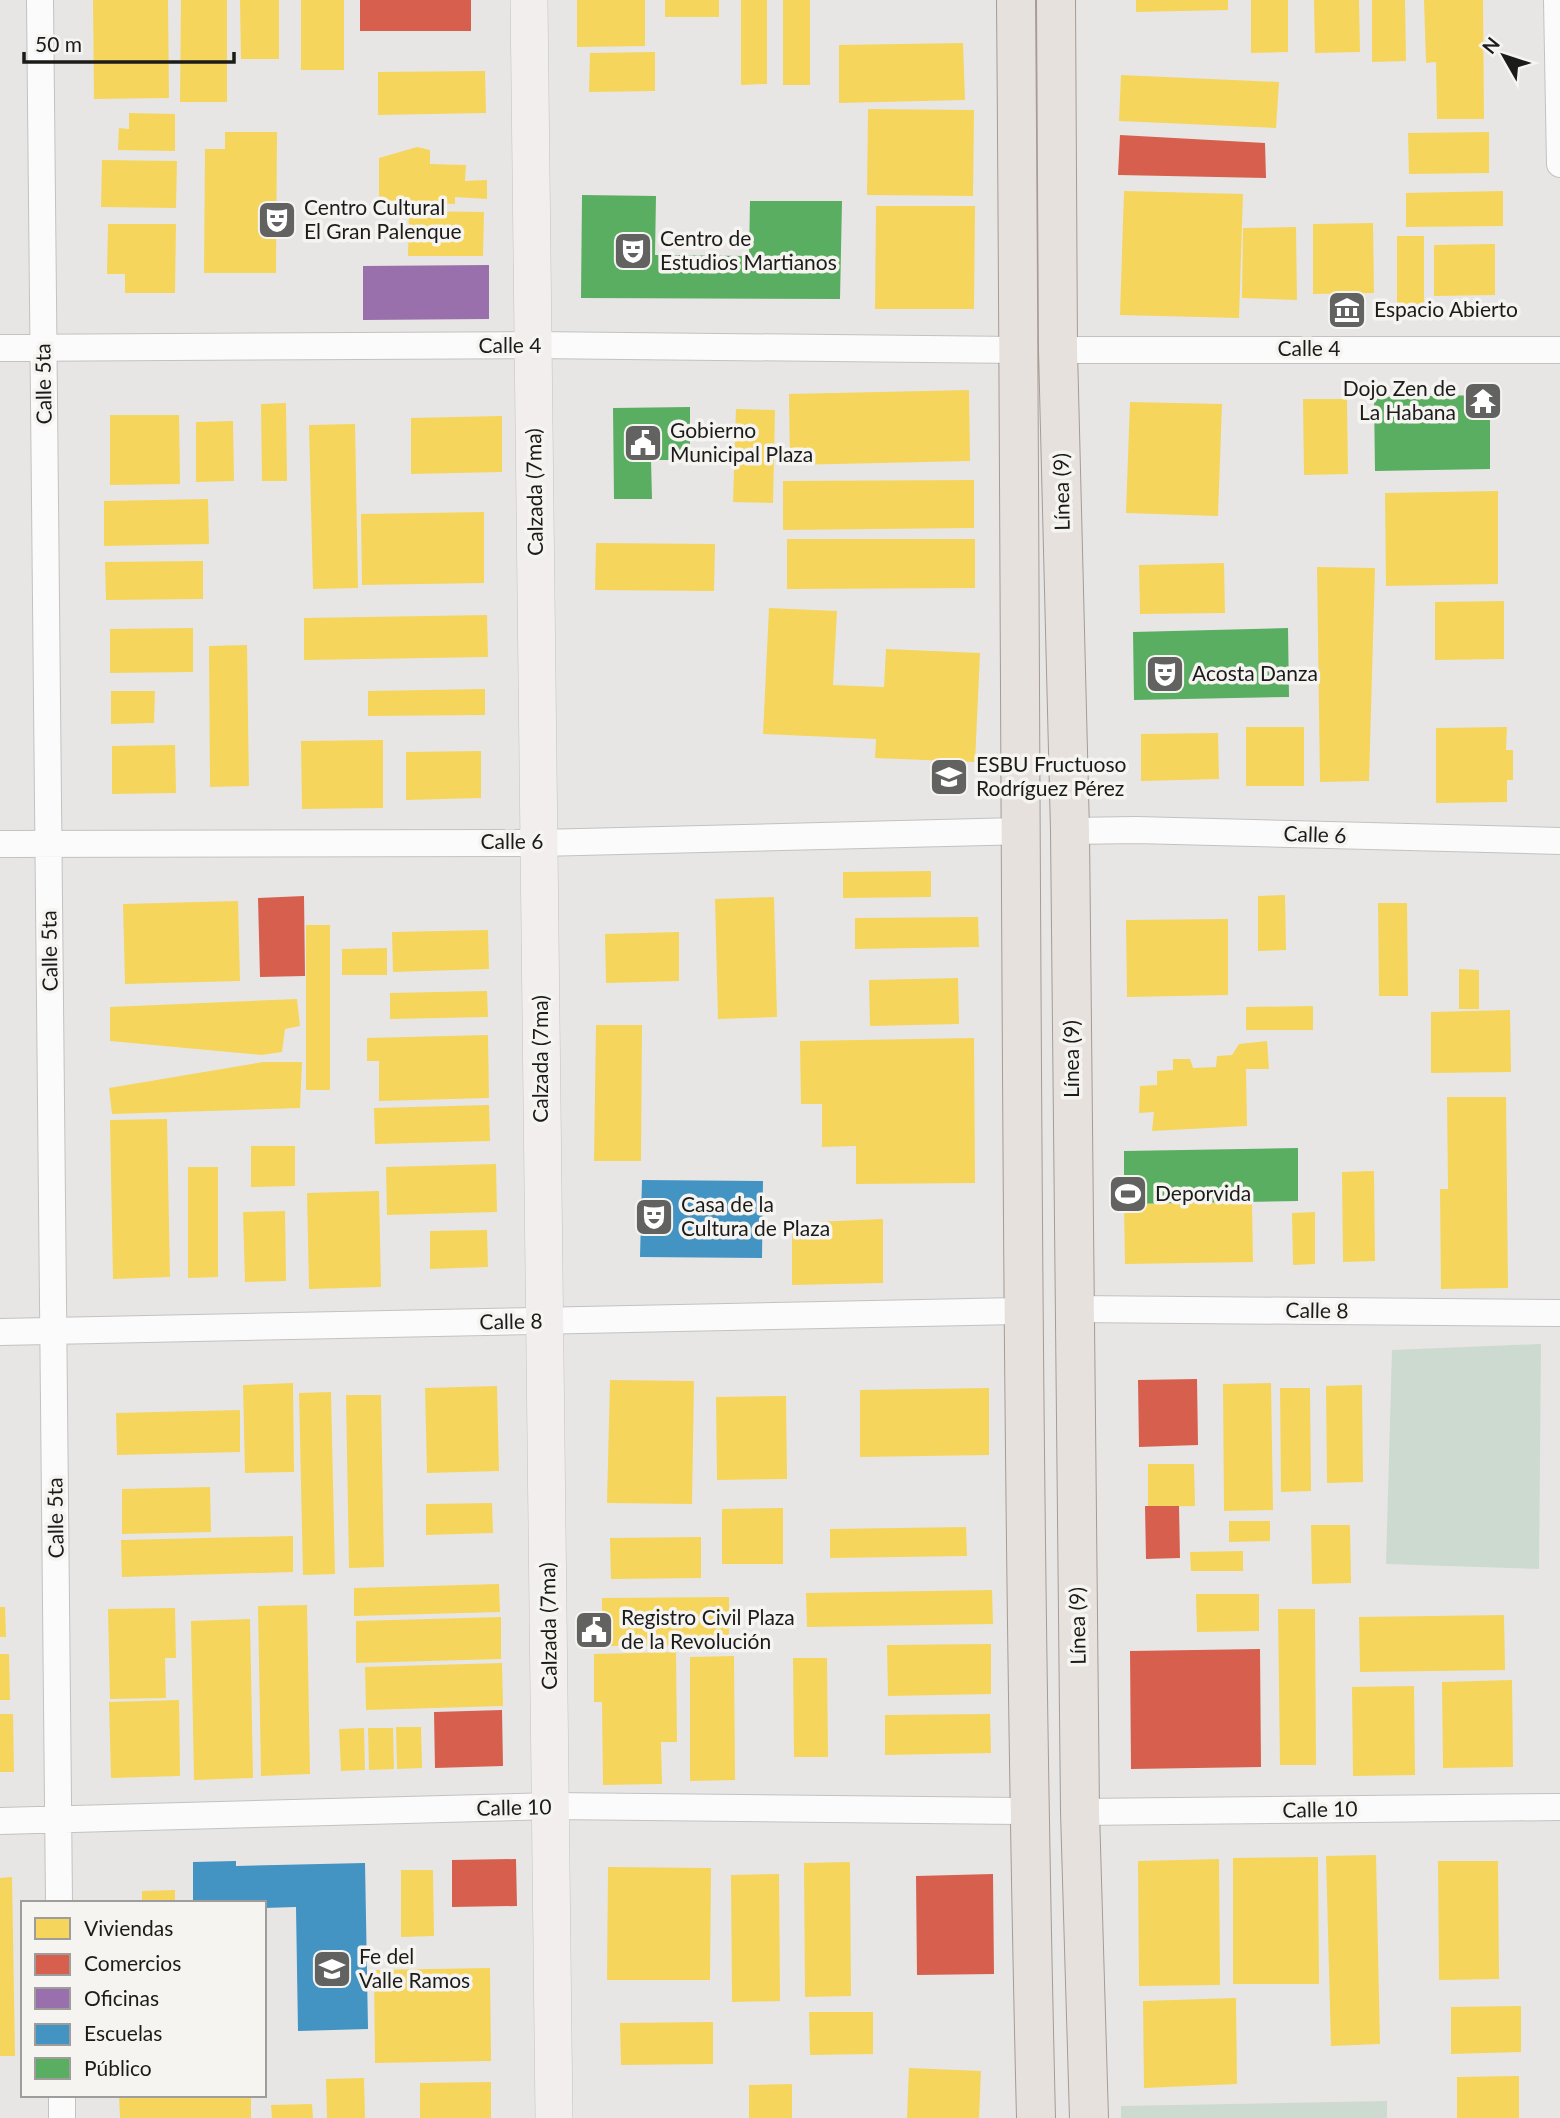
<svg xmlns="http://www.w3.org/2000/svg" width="1560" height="2118" font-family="Lato,sans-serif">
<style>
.green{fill:#cddacf}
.homes{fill:#f6d55c}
.shops{fill:#d6604d}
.offices{fill:#9970ab}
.schools{fill:#4393c3}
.public{fill:#5aae61}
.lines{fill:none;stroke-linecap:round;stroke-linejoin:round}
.street-casing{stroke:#c3c2c1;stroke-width:28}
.secondary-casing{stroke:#c3c2c1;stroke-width:38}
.primary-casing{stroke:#a69b95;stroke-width:40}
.street{stroke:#fbfbfb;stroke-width:26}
.secondary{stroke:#f1eeed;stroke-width:37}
.primary{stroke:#e7e1de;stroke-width:38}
.labels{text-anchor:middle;stroke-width:7;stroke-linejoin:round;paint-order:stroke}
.poi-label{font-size:21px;fill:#1b1b1a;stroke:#f5f4f1;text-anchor:start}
.street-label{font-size:21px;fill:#1b1b1a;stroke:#f5f4f1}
</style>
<rect width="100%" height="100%" fill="#e7e6e5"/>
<path class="green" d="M1541 1344 1539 1569 1386 1564 1392 1350Z
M1387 2101V2118H1121V2106Z"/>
<path class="homes" d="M93 0H168L169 98 94 99Z
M181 0H227V102H180Z
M240 0H279V59H241Z
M301 0H344V70H301Z
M577 0H645V46L577 47Z
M665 0H719V17H665Z
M741 0H767V84L741 85Z
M783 0H810V85H783Z
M1136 0H1228V10L1136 12Z
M1251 0H1288V52L1251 53Z
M1314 0H1359L1360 52 1315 53Z
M1372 0H1405L1406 61 1372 62Z
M1424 0H1483L1484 119H1437L1436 62 1426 63Z
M963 43 965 100 839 103V45Z
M655 52V91L589 92 590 53Z
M485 71 486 113 378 115V72Z
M1121 75 1279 82 1276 128 1119 121Z
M868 109 974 110 973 196 867 195Z
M129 113 175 114V151L118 150 119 128 129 129Z
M225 132H277L276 273H204L205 149H225Z
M1489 132V173L1409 174 1408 133Z
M417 147 430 150V164L466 165 465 181 487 180V199L455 197V204L379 200V158Z
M102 160 177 161 176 208 101 207Z
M1124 191 1243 194 1239 318 1120 315Z
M1503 191V226L1406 227V193Z
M876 206H975L974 309H875Z
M409 211 484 212 483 256H408Z
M1373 223 1374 293 1313 294V224Z
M108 224H176L175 293H125V274H107Z
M1296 227 1297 300 1242 298 1243 228Z
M1397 236H1424V305H1397Z
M1495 244V295L1434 296V245Z
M969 390 970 461 790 465 789 394Z
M1303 399H1347L1348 474 1304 475Z
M1130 402 1222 404 1218 516 1126 513Z
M286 403 287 481H262L261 404Z
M736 409 775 410 773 503 733 502Z
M110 415H179L180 484 110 485Z
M502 416V472L411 474V418Z
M233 421 234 481 196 482V422Z
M355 424 358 588 313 589 309 425Z
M974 480V528L783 530V481Z
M1498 491V584L1386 586 1385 493Z
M208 499 209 544 104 546V501Z
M484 512V583L362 585 361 514Z
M787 539H975V588L787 589Z
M596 543 715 544 714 591 595 590Z
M203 561V599L106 600 105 562Z
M1224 563 1225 613 1140 614 1139 565Z
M1317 567 1375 568 1369 781 1320 782Z
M1504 601V659L1435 660V602Z
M769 608 837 611 833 685 884 687 886 649 980 653 975 762 875 758 876 739 763 734Z
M487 615 488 657 304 660V618Z
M193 628V672L110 673V629Z
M247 645 249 786 210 787 209 646Z
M485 689V715L368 716V691Z
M111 691H155L154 723 111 724Z
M1246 727H1304V786H1246Z
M1507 727 1506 750H1513V780H1507V802L1436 803V728Z
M1218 733 1219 779 1141 781V734Z
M383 740V808L302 809 301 741Z
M175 745 176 793 112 794V746Z
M481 751V798L406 800V752Z
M931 871V897L843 898V872Z
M1285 895 1286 950 1258 951V896Z
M774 897 777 1017 718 1019 715 899Z
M238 901 240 981 125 984 123 904Z
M1378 903H1407L1408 996H1379Z
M978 917 979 947 855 949V918Z
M1228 919V995L1127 997 1126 920Z
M306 925H330V1090H306Z
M488 930 489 969 393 972 392 932Z
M679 932V981L606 983 605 934Z
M387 948V975H342V949Z
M1459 969 1479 970V1009H1459Z
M958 978 959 1024 870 1026 869 980Z
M487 991 488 1017 390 1019V993Z
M297 999 300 1026 285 1029 282 1052 262 1055 110 1041V1007Z
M1313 1006V1030H1246V1007Z
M1510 1010 1511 1072 1431 1073V1012Z
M596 1025H642L641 1161H594Z
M488 1035 489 1098 379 1101V1061H367V1038Z
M974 1038 975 1183 856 1184V1146L822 1147V1104H801L800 1041Z
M1267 1041 1269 1069H1246L1247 1126 1152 1131 1154 1112 1139 1113 1140 1086 1157 1085V1071L1173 1070V1059H1190L1193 1068 1216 1067 1217 1056 1232 1055 1239 1044Z
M263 1062H302L300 1108 112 1114 109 1088Z
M1447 1097H1506L1508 1288 1441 1289 1440 1189H1448Z
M489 1105 490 1141 375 1144 374 1108Z
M167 1119 170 1277 113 1279 110 1120Z
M251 1146H295V1186L251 1187Z
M496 1164 497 1212 387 1215 386 1167Z
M188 1167H218V1277L188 1278Z
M1374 1171 1375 1261 1343 1262 1342 1172Z
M379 1191 381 1287 309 1289 307 1193Z
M1252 1202 1253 1262 1125 1264 1124 1204Z
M285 1211 286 1281 245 1282 243 1212Z
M1315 1212V1264L1293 1265 1292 1213Z
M883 1219V1283L792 1285V1223Z
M487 1230 488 1267 430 1269V1231Z
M610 1380 694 1381 692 1504 607 1503Z
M293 1383 294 1472 245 1473 243 1385Z
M1271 1383 1273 1510 1224 1511 1223 1384Z
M1362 1385 1363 1482 1327 1483 1326 1386Z
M497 1386 499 1471 427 1473 425 1388Z
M989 1388V1455L860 1457V1390Z
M1280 1388H1310L1311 1491 1281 1492Z
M331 1392 335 1574 303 1575 299 1393Z
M346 1395H381L384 1567 349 1568Z
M786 1396 787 1479 717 1480 716 1397Z
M240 1410V1452L117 1455 116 1413Z
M1148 1464H1194L1195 1506 1148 1507Z
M210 1487 211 1532 122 1534V1489Z
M492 1503 493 1533 426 1535V1504Z
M783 1508V1564H722V1509Z
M1229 1521H1270V1541L1229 1542Z
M1311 1525H1350L1351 1583 1312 1584Z
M966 1527 967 1556 830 1558V1529Z
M293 1536V1572L122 1577 121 1540Z
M701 1537V1578L611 1579 610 1538Z
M1243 1551V1571H1191L1190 1552Z
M499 1584 500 1612 354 1616V1588Z
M992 1590 993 1624 807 1627 806 1593Z
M1196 1594H1259V1631L1197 1632Z
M729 1597V1645L602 1646V1598Z
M307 1605 310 1774 261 1776 258 1606Z
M0 1607H5L6 1637H0Z
M175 1608 176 1658H165L166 1698 110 1699 108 1609Z
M1278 1609H1315L1316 1765H1280Z
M1504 1615 1505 1670 1360 1672 1359 1617Z
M501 1617V1659L356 1663V1621Z
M250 1619 253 1778 194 1780 191 1621Z
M991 1644V1694L888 1696 887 1645Z
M676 1652 677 1742H661L662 1784 603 1785 602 1702H594V1654Z
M0 1654H9L10 1700H0Z
M734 1656 735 1780 690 1781V1657Z
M793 1658H827L828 1757H794Z
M502 1663 503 1706 366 1710 365 1667Z
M1512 1680 1513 1767 1443 1768 1442 1682Z
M1414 1686 1415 1775 1353 1776 1352 1687Z
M179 1700 180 1776 111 1778 109 1702Z
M0 1714H13L14 1772H0Z
M990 1714 991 1753 885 1755V1715Z
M396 1727H421L422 1768 397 1769Z
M364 1728 365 1770 341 1771 339 1729Z
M368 1728H393L394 1769 369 1770Z
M1376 1855 1380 2044 1331 2046 1326 1856Z
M1318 1857 1319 1984H1233V1858Z
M1219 1859 1220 1985 1139 1986 1138 1861Z
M1438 1861H1498L1499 1979 1439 1980Z
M850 1862 851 1996 805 1997 804 1863Z
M608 1867 711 1868 710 1980H607Z
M401 1870H433L434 1936 401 1937Z
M779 1874 780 2001 732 2002 731 1875Z
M12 1877 15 2056H0V1878Z
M175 1890V1903H142V1891Z
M490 1968 491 2061 375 2063 374 1970Z
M1236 1998 1237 2084 1144 2088 1143 2001Z
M1521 2006V2052L1451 2054V2007Z
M809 2012H873V2054L810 2055Z
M713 2022V2064L621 2065 620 2023Z
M909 2068 981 2071 979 2118H907Z
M1519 2076V2118H1457V2077Z
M364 2078 365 2118H327L326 2079Z
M491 2082V2118H420V2083Z
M792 2084V2118H749V2085Z
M119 2095H251V2118H120Z
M312 2104 313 2118H272L271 2105Z"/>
<path class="shops" d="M360 0H471V31H360Z
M1120 135 1265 143 1266 178 1118 175Z
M304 896 305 976 260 977 258 898Z
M1197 1379 1198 1445 1139 1447 1138 1380Z
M1145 1506H1179L1180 1558 1146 1559Z
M1260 1649 1261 1767 1131 1769 1130 1651Z
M502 1710 503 1766 435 1768 434 1712Z
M516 1859 517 1906 452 1907V1860Z
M993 1874 994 1974 917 1975 916 1876Z"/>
<path class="offices" d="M489 265V319L363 320V266Z"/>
<path class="schools" d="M642 1180 763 1181 762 1258 640 1257Z
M236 1861V1866L365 1863 368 2029 298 2031 296 1907 264 1908V1903H193V1862Z"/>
<path class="public" d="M582 195 656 196 655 255 749 256 750 201H842L840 299 581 298Z
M1490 395V469L1375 471 1374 397Z
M690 407V460H651L652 499H614L613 408Z
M1288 628 1289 697 1134 700 1133 632Z
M1298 1148V1201L1124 1204V1151Z"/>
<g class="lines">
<g class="street-casing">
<path id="street" d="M40 0 59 1903
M1557 0 1560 164
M0 348 533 345 1019 350
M1058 350H1560
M1070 831 1136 830 1560 841
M0 844 539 843 1023 831
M1074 1309 1560 1313
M0 1332 1023 1311
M1080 1812 1560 1807
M0 1821 552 1806 1029 1811
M62 2095V2118"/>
</g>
<g class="secondary-casing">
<path id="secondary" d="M529 0 554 2118"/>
</g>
<g class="primary-casing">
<path id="primary" d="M1016 0C1022 706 1019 1412 1036 2118
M1056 0 1058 350 1070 831 1080 1812 1089 2118"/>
</g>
<use href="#street" class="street"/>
<use href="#secondary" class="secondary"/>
<use href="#primary" class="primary"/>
</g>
<defs>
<g id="theatre-square" transform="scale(2.0125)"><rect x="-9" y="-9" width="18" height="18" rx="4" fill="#626261" stroke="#f5f4f1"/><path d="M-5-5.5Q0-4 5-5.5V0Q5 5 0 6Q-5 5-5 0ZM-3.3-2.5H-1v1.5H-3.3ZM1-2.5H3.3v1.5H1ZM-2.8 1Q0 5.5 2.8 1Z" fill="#fff"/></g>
<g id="museum-square" transform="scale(2.0125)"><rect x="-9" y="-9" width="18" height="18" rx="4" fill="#626261" stroke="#f5f4f1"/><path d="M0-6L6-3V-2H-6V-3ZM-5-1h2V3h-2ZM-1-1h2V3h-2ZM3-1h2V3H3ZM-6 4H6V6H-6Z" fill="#fff"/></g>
<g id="temple-square" transform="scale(2.0125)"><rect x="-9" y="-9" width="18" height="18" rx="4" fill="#626261" stroke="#f5f4f1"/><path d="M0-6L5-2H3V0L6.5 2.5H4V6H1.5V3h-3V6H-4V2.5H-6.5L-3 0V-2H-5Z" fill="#fff"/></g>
<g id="civic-square" transform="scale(2.0125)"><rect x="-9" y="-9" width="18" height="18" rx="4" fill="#626261" stroke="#f5f4f1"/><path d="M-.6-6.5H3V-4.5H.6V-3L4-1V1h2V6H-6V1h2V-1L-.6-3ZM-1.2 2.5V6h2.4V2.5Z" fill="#fff"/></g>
<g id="school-square" transform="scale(2.0125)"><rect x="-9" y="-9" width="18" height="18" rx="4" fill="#626261" stroke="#f5f4f1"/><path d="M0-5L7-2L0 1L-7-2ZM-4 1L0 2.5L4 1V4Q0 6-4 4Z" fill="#fff"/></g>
<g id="stadium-square" transform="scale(2.0125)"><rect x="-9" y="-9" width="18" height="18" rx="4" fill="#626261" stroke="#f5f4f1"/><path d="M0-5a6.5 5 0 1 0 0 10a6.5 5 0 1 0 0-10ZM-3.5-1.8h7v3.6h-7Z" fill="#fff"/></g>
</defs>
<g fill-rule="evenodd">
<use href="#theatre-square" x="277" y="220"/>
<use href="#theatre-square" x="633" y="251"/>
<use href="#museum-square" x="1347" y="310"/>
<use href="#temple-square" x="1483" y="401"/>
<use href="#civic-square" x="643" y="443"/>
<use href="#theatre-square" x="1165" y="674"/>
<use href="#school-square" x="949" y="777"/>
<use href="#stadium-square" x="1128" y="1194"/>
<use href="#theatre-square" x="654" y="1217"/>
<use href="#civic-square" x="594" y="1630"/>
<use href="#school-square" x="332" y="1969"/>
</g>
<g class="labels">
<g class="poi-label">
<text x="304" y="215">Centro Cultural<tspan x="304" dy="24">El Gran Palenque</tspan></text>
<text x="660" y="246">Centro de<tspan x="660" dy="24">Estudios Martianos</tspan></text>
<text x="1374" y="317">Espacio Abierto</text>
<text x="1456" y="396" text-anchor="end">Dojo Zen de<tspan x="1456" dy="24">La Habana</tspan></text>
<text x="670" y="438">Gobierno<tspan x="670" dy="24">Municipal Plaza</tspan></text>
<text x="1192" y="681">Acosta Danza</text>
<text x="976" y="772">ESBU Fructuoso<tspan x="976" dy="24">Rodríguez Pérez</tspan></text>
<text x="1155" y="1201">Deporvida</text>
<text x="681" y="1212">Casa de la<tspan x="681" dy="24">Cultura de Plaza</tspan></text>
<text x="621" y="1625">Registro Civil Plaza<tspan x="621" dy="24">de la Revolución</tspan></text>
<text x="359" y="1964">Fe del<tspan x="359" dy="24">Valle Ramos</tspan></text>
</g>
<g class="street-label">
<text x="510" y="353">Calle 4</text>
<text x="1309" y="356">Calle 4</text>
<text transform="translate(44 384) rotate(-91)" y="7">Calle 5ta</text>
<text transform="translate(535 492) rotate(-91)" y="7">Calzada (7ma)</text>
<text transform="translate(1062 492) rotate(-91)" y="7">Línea (9)</text>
<text transform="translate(1315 835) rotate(2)" y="7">Calle 6</text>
<text x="512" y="849">Calle 6</text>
<text transform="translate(50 951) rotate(-91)" y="7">Calle 5ta</text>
<text transform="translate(541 1059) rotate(-90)" y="7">Calzada (7ma)</text>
<text transform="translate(1072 1059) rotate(-90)" y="7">Línea (9)</text>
<text transform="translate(1317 1311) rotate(1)" y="7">Calle 8</text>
<text transform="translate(511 1322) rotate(-1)" y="7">Calle 8</text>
<text transform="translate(56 1518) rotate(-91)" y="7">Calle 5ta</text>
<text transform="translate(549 1626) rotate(-91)" y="7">Calzada (7ma)</text>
<text transform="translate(1078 1626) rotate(-91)" y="7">Línea (9)</text>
<text transform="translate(514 1808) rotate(-1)" y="7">Calle 10</text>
<text transform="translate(1320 1810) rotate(-1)" y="7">Calle 10</text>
</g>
</g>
<rect x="21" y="1901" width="245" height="196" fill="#f5f4f1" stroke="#9e9d9b" stroke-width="2"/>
<rect x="35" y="1918" width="35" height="21" fill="#f6d55c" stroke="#9e9d9b" stroke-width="2"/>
<text x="84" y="1936" font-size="21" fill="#1b1b1a">Viviendas</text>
<rect x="35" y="1954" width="35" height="21" fill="#d6604d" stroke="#9e9d9b" stroke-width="2"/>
<text x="84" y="1971" font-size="21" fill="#1b1b1a">Comercios</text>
<rect x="35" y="1988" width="35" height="21" fill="#9970ab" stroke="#9e9d9b" stroke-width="2"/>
<text x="84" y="2006" font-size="21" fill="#1b1b1a">Oficinas</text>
<rect x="35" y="2024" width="35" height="21" fill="#4393c3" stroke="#9e9d9b" stroke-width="2"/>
<text x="84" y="2041" font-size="21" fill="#1b1b1a">Escuelas</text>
<rect x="35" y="2058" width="35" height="21" fill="#5aae61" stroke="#9e9d9b" stroke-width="2"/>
<text x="84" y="2076" font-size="21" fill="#1b1b1a">Público</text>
<g transform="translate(1504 56) rotate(309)" stroke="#f5f4f1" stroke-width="5" paint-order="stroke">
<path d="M0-5L12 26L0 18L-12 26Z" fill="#1b1b1a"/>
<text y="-10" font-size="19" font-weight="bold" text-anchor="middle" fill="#1b1b1a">N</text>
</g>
<path d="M24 52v10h210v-10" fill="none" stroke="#1b1b1a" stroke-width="3.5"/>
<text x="35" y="52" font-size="21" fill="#1b1b1a" stroke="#f5f4f1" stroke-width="5" paint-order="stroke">50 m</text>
</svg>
